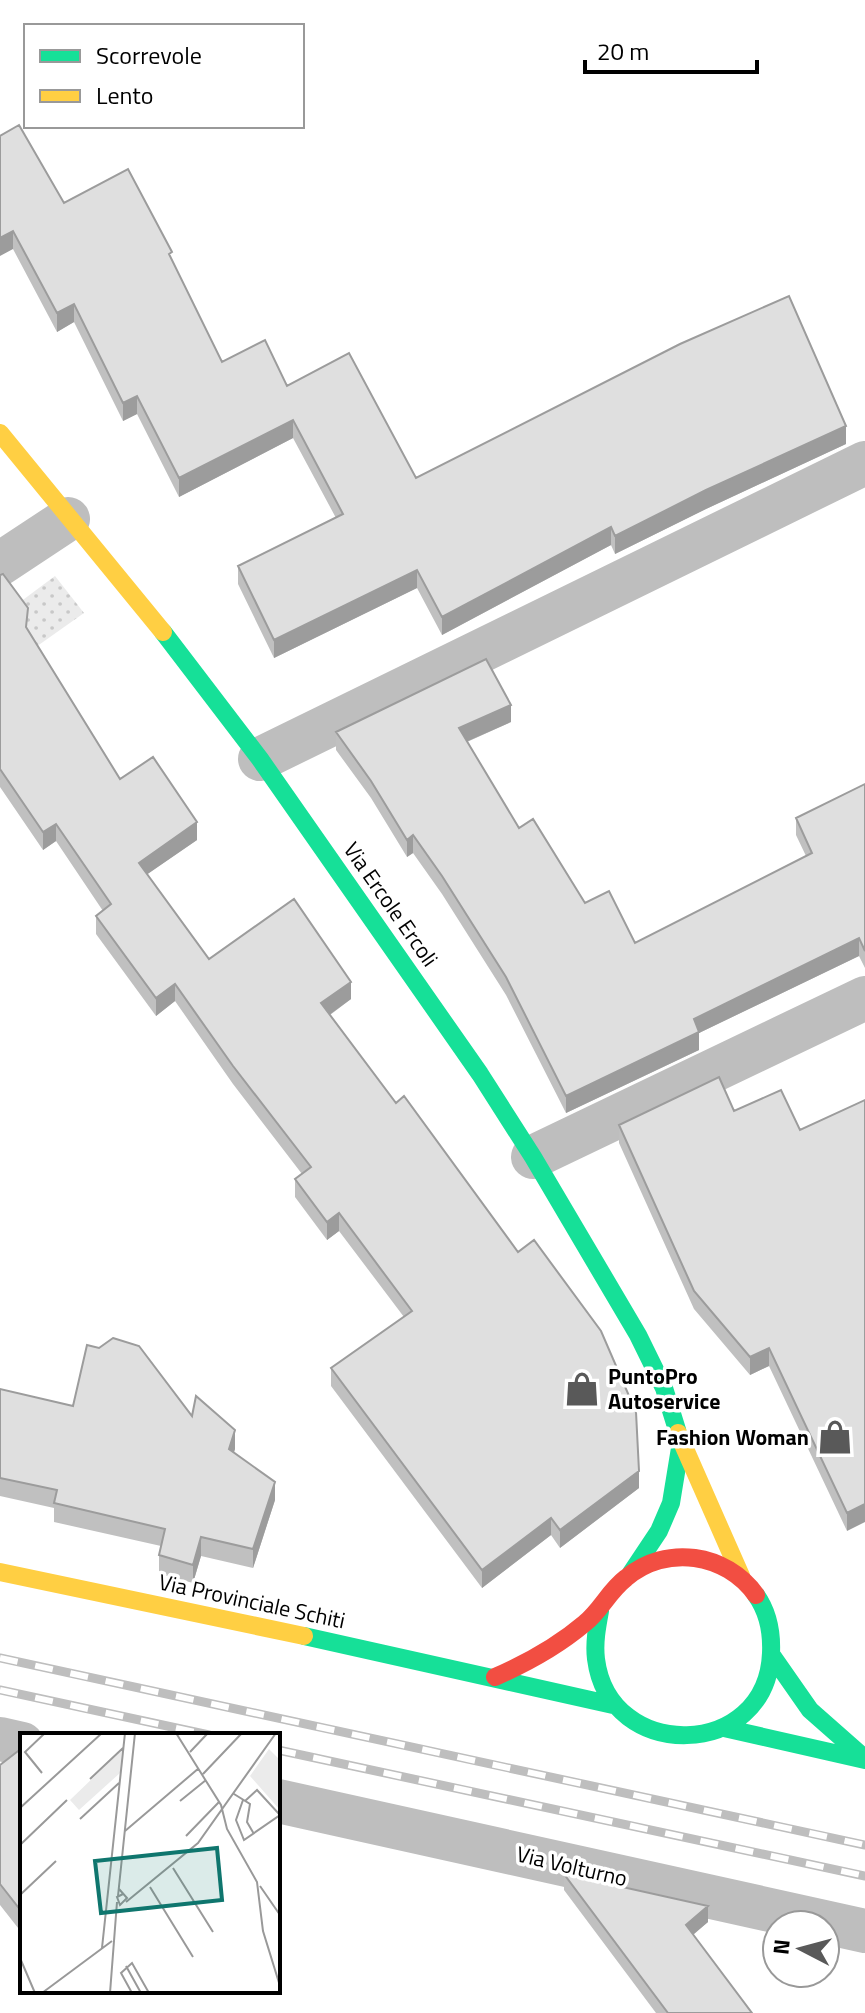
<svg xmlns="http://www.w3.org/2000/svg" width="865" height="2013" font-family="'Titillium Web',sans-serif">
<style>
.grass{fill:url(#grass-dots)}
.lines{fill:none;stroke-linecap:round;stroke-linejoin:round}
.street{stroke:#bebebe;stroke-width:44}
.fast{stroke:#16e098;stroke-width:18}
.slow{stroke:#ffcf43;stroke-width:18}
.jam{stroke:#f24e42;stroke-width:18}
.rail-casing{stroke:#bebebe;stroke-width:9}
.rail{stroke:#fff;stroke-width:6;stroke-dasharray:18;stroke-linecap:butt}
.wall{fill:#c0c0c0}
.shaded-wall{fill:#9c9c9c}
.building{fill:#dfdfdf;stroke:#9c9c9c;stroke-width:2}
.labels{text-anchor:middle;stroke-width:7;stroke-linejoin:round;paint-order:stroke}
.street-label{font-size:22px;fill:#000;stroke:#fff}
.poi-label{font-size:22px;font-weight:bold;fill:#000;stroke:#fff;text-anchor:start}
.inset-road{fill:none;stroke:#999;stroke-width:2}
.view{fill:#0f766e;fill-opacity:0.15;stroke:#0f766e;stroke-width:4}
.inset-edge{fill:none;stroke:#000;stroke-width:4}
</style>
<defs>
<pattern id="grass-dots" width="8" height="8" patternUnits="userSpaceOnUse" patternTransform="scale(2)"><rect width="8" height="8" fill="#ebebeb"/><path d="M2 2h.1M6 6h.1" fill="none" stroke="#c8c8c8" stroke-width="1.8" stroke-linecap="round"/></pattern>
</defs>
<rect width="100%" height="100%" fill="#fff"/>
<path class="grass" d="M55 576 84 613 26 654 4 614Z"/>
<g class="lines">
<path class="street" d="M0 564 68 519
M260 759 865 463
M533 1157 865 998
M0 1739 22 1744
M278 1801 865 1931"/>
<path class="fast" d="M163 632 260 759 480 1074 533 1157 638 1335 664 1388 678 1433
M631 1573 659 1531 671 1503 681 1442
M600 1611C597 1627 594 1643 596 1659 609 1763 767 1760 771 1653 772 1631 768 1612 756 1595
M304 1636 613 1705
M773 1657 810 1710 860 1754
M724 1728 865 1760"/>
<path class="slow" d="M0 433 163 632
M678 1433 741 1576
M0 1572 304 1636"/>
<path class="jam" d="M495 1677C527 1663 558 1646 585 1623 601 1610 609 1591 626 1578 666 1544 726 1553 756 1595"/>
<g class="rail-casing">
<path id="rail" d="M0 1658 865 1845
M0 1690 209 1735
M278 1750 865 1876"/>
</g>
<use href="#rail" class="rail"/>
</g>
<path class="wall" d="M0 136 64 203 172 260 222 362 287 386 416 478 846 444 706 509 615 554 611 545 442 635 417 588 274 658 238 584V566L336 518 293 438 179 497 137 414 123 421 74 322 57 332 13 249Z
M0 575 27 629 120 779 197 840 147 874 209 959 351 999 330 1015 639 1488 560 1548 551 1535 482 1588 331 1386V1368L404 1317 339 1231 327 1240 295 1197V1179L302 1174 233 1084 175 1001 156 1016 96 934V916L103 911 56 841 43 850 0 787Z
M511 722 467 742 519 828 585 903 635 943 806 856 796 835V818L865 784V968L859 956 699 1033V1050L566 1113 506 995 442 894 413 853 407 857 371 798 336 750V732Z
M865 1100 847 1531 769 1366 750 1375 694 1309 619 1143V1125L734 1111 800 1130Z
M0 1389 73 1406 192 1416 235 1449 234 1452 275 1500 253 1568 201 1556 193 1583 159 1574V1555L161 1546 54 1522V1508L0 1496Z
M22 1748V1933L0 1905V1765Z
M564 1874 708 1922 693 1934 752 2013H656L564 1890Z"/>
<path class="shaded-wall" d="M13 231V249L0 256V238Z
M74 304V322L57 332V313Z
M137 396V414L123 421V403Z
M293 420V438L179 497V478Z
M846 426V444L706 509 615 554V536L706 490Z
M611 527V545L442 635V617Z
M417 570V588L274 658V640Z
M511 705V722L459 745V728Z
M197 822V840L139 880V863Z
M56 824V841L43 850V832Z
M413 835V853L407 857V840Z
M859 938V956L699 1033V1050L566 1113V1096L694 1019Z
M351 982V999L321 1021V1003Z
M175 984V1001L156 1016V998Z
M339 1213V1231L327 1240V1222Z
M769 1348V1366L750 1375V1357Z
M235 1430V1449L229 1467V1449Z
M639 1471V1488L560 1548V1530Z
M275 1482V1500L253 1568V1549Z
M865 1504V1522L847 1531V1513Z
M551 1518V1535L482 1588V1570Z
M201 1537V1556L193 1583V1565Z
M708 1906V1922L686 1941V1925Z"/>
<path class="building" d="M19 125 64 203 128 169 172 252 169 254 222 362 265 340 287 386 349 353 416 478 680 344 789 296 846 426 706 490 615 536 611 527 442 617 417 570 274 640 238 566 343 514 293 420 179 478 137 396 123 403 74 304 57 313 13 231 0 238V136Z
M3 574 28 608 26 627 120 779 153 757 197 822 139 863 209 959 294 899 351 982 321 1003 396 1103 404 1096 518 1252 534 1240 601 1331 636 1412 639 1471 560 1530 551 1518 482 1570 331 1368 412 1311 339 1213 327 1222 295 1179 311 1167 233 1066 175 984 156 998 96 916 111 904 56 824 43 832 0 769V575Z
M486 659 511 705 459 728 519 828 533 819 585 903 609 891 635 943 812 853 796 818 865 784V951L859 938 694 1019 699 1032 566 1096 506 977 442 876 413 835 407 840 371 781 336 732Z
M719 1077 734 1111 781 1090 800 1130 865 1100V1504L847 1513 769 1348 750 1357 694 1291 619 1125Z
M113 1338 139 1346 192 1416 196 1396 235 1430 229 1449 275 1482 253 1549 201 1537 193 1565 159 1555 165 1529 54 1503 57 1490 0 1478V1389L73 1406 87 1345 99 1348Z
M22 1748V1912L0 1884V1765Z
M564 1874 708 1906 686 1925 752 2013H668Z"/>
<defs>
<g id="shop-bare" transform="scale(2.76)"><path d="M-5-2.5h2.3a2.7 3.5 0 0 1 5.4 0H5L5.5 6h-11ZM-1.5-2.5h3a1.5 2.3 0 0 0-3 0Z" fill="#595959" stroke="#fff" stroke-width="2.5" paint-order="stroke"/></g>
</defs>
<g fill-rule="evenodd">
<use href="#shop-bare" x="582" y="1389"/>
<use href="#shop-bare" x="835" y="1437"/>
</g>
<g class="labels">
<g class="street-label">
<text transform="translate(391 904) rotate(55)" y="8">Via Ercole Ercoli</text>
<text transform="translate(252 1601) rotate(12)" y="8">Via Provinciale Schiti</text>
<text transform="translate(572 1866) rotate(13)" y="8">Via Volturno</text>
</g>
<g class="poi-label">
<text x="608" y="1384">PuntoPro<tspan x="608" dy="25">Autoservice</tspan></text>
<text x="809" y="1445" text-anchor="end">Fashion Woman</text>
</g>
</g>
<g transform="translate(20 1733)">
<rect width="260" height="260" fill="#fff"/>
<path d="M249 16 260 27V77L230 43ZM102 17 100 40 59 77 50 67Z" fill="#ebebeb"/>
<path class="inset-road" d="M156 0 201 72 207 96 237 149 243 198 260 253M170 19 188 0M22 40 5 19 25 0M183 41 222 0M70 46 103 15M214 61 230 71 227 89 234 101M223 67 216 87 224 107 260 82 237 57 225 68M160 68 186 47M0 75 82 0M60 86 99 50M105 98 179 35M166 103 199 69M0 112 47 67M153 135 193 199M240 153 260 182M130 154 173 224M99 156 107 165 100 172 97 164 103 161M0 162 36 128M98 163 115 0M106 169 178 110 256 0M82 215 105 0M0 225 15 260M106 233 121 260M22 260 92 208M90 260 97 169M112 260 101 240 112 230 129 260"/>
<path class="view" d="M197 115 202 167 81 180 75 128Z"/>
<rect width="260" height="260" class="inset-edge"/>
</g>
<rect x="24" y="24" width="280" height="104" fill="#ffffff" stroke="#999999" stroke-width="2"/>
<rect x="40" y="50" width="40" height="12" fill="#16e098" stroke="#999999" stroke-width="2"/>
<text x="96" y="64" font-size="24" fill="#000000">Scorrevole</text>
<rect x="40" y="90" width="40" height="12" fill="#ffcf43" stroke="#999999" stroke-width="2"/>
<text x="96" y="104" font-size="24" fill="#000000">Lento</text>
<g transform="translate(801 1949) rotate(276)"><circle r="38" fill="#ffffff" stroke="#999999" stroke-width="2"/>
<path d="M0-6L14 30L0 20L-14 30Z" fill="#595959"/>
<text y="-12" font-size="22" font-weight="bold" text-anchor="middle" fill="#000000">N</text>
</g>
<path d="M585 60v12h172v-12" fill="none" stroke="#000000" stroke-width="4"/>
<text x="597" y="60" font-size="24" fill="#000000" stroke="#ffffff" stroke-width="6" paint-order="stroke">20 m</text>
</svg>
